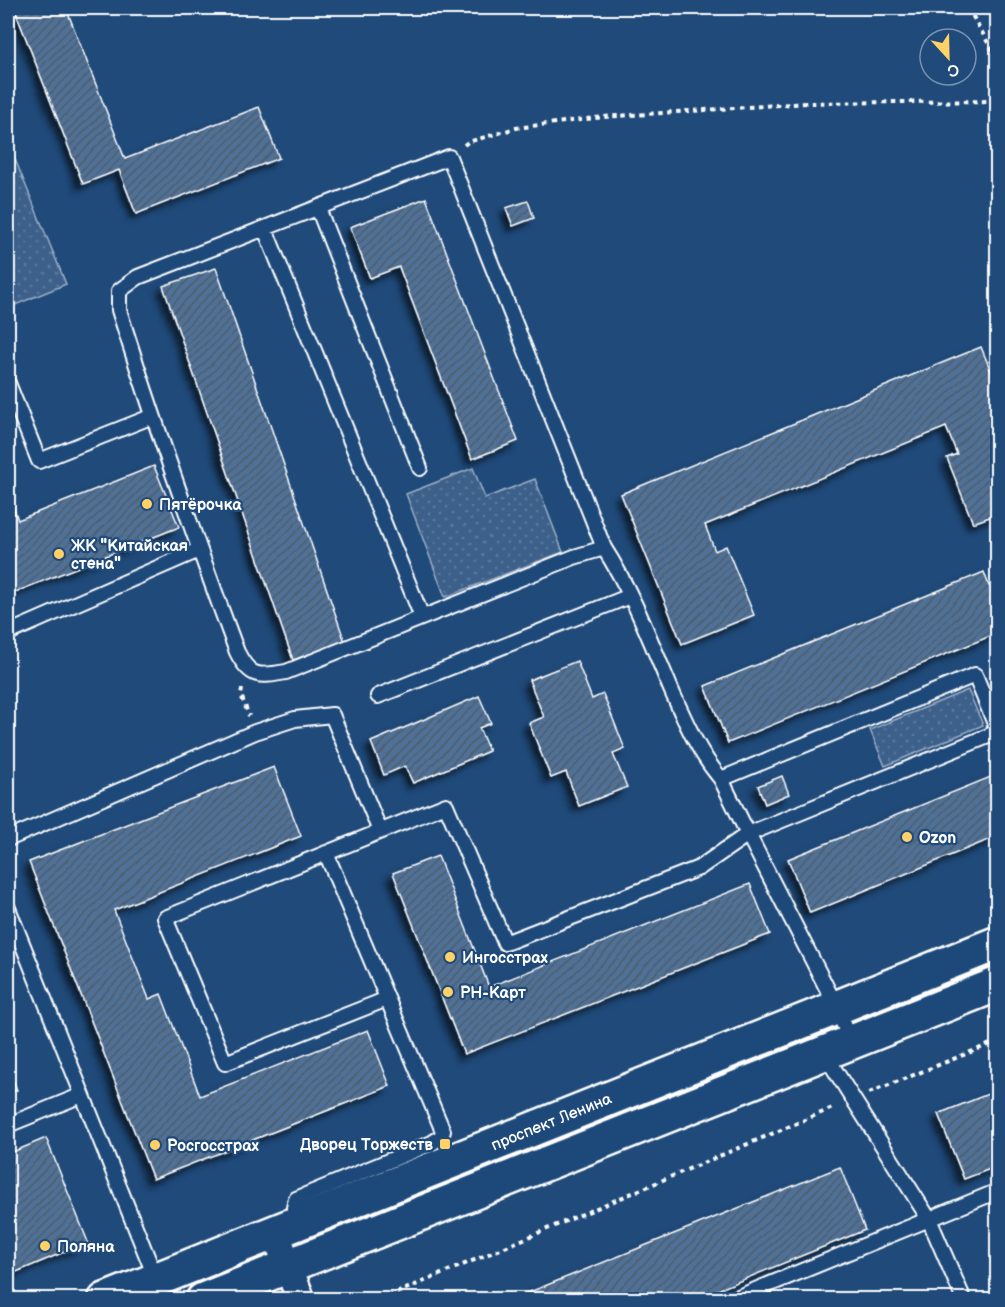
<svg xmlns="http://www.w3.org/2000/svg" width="1005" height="1307" font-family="'Balsamiq Sans',sans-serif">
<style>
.park{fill:url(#park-dots);stroke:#9eb0c5;stroke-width:1.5}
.building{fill:url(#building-hatch);stroke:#fff;stroke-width:1.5;filter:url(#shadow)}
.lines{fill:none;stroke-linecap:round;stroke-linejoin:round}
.service-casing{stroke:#fff;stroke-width:18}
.minor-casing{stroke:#fff;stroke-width:32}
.secondary-casing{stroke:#fff;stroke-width:38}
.path{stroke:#fff;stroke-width:4;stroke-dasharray:4.5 4.5;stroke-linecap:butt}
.service{stroke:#1f4a7a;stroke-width:14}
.minor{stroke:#1f4a7a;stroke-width:27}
.secondary{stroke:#1f4a7a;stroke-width:33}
.poi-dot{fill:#ffd166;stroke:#1f4a7a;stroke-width:2}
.labels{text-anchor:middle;stroke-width:4.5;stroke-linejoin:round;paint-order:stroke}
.poi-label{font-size:16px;font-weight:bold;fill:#fff;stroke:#1f4a7a;text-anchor:start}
.street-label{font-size:16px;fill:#fff;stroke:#1f4a7a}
</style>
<defs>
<pattern id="park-dots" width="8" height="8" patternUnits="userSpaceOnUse" patternTransform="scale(1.5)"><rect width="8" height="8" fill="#3c618b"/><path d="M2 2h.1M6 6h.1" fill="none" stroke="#59799c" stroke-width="1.8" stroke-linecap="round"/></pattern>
<pattern id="building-hatch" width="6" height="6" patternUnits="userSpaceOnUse" patternTransform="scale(1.5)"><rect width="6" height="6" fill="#507197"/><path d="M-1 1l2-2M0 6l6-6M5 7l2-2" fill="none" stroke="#4e5b6a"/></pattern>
<filter id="shadow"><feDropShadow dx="-5.5" dy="5.5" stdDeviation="3" flood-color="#0009"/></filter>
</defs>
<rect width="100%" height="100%" fill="#1f4a7a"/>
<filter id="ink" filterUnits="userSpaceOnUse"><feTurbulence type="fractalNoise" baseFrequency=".0167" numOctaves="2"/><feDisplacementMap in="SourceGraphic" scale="12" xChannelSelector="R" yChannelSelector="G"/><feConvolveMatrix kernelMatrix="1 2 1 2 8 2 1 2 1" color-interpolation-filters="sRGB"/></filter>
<g filter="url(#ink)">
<path class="park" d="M8 142 66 284 8 308Z
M473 468 485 498 535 479 563 552 445 597 406 494Z
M968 690 983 725 885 766 870 730Z"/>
<path class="building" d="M14 8H66L125 159 259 107 279 158 136 214 119 170 83 184Z
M426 198 518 441 472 459 399 267 370 278 350 227Z
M528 201 534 218 513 226 506 208Z
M216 268 345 642 293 660 163 286Z
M981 347 998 388V514L973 523 947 458 957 454 946 427 705 525 715 551 726 546 754 615 682 644 621 494Z
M154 466 179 527 8 595V493L18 520Z
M984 572 989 586 998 583V633L728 743 705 686Z
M577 661 592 699 603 694 625 749 613 754 627 787 579 806 566 772 551 778 529 723 544 717 529 680Z
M479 696 491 723 479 728 489 751 413 783 405 766 384 775 371 742Z
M274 767 301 836 114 910 149 999 161 994 200 1096 368 1030 390 1086 153 1179 29 862Z
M998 774V836L810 913 788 859Z
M782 776 789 794 765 804 758 786Z
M438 856 489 987 750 884 770 934 464 1054 393 873Z
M8 1067 17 1090 8 1094Z
M998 1090V1166L964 1179 938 1114Z
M46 1138 88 1242 14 1273 8 1257V1154Z
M840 1167 865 1230 693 1300H510Z"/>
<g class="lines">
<g class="service-casing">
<path id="service" d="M318 208 420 468
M265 229 422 617
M8 383 39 461 153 416
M604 548 574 557 286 672C259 677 250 678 237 652 195 539 155 425 119 310V291L138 277 449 157 604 548C633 593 652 645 673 694 687 725 699 753 721 779L975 675 998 731
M8 633 199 550
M378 696 630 596
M8 839 255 732 295 719 332 715 380 831
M8 908 156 1279
M387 999 225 1063 165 918 446 805 505 943 699 868 748 834 721 779
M851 1042 837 1008 748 834 998 732
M824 1053 929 1219 964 1300
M8 1125 82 1095
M299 1222 294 1208 296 1199 432 1143 441 1137 443 1131 326 853
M731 1300 998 1191"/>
</g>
<g class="minor-casing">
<path id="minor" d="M275 1232 301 1300"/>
</g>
<g class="secondary-casing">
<path id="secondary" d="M105 1300 998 943
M203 1300 998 984"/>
</g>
<path class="path" d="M968 8 998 60
M464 145 468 142 516 128 603 117 807 103 998 101
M242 689 241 695 249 716
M869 1093 998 1041
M380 1300 835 1107"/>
<use href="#service" class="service"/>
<use href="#minor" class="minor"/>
<use href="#secondary" class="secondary"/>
</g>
</g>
<g class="poi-dot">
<circle cx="147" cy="504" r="6"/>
<circle cx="59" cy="554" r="6"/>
<circle cx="907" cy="837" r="6"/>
<circle cx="450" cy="957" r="6"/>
<circle cx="448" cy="992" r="6"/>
<rect x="439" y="1138" width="12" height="12" rx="3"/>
<circle cx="155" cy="1145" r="6"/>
<circle cx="45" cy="1246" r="6"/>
</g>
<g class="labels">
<g class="poi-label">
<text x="159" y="510">Пятёрочка</text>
<text x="71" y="551">ЖК "Китайская<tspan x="71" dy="18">стена"</tspan></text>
<text x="919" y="843">Ozon</text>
<text x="462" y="963">Ингосстрах</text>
<text x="460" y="998">РН-Карт</text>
<text x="433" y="1150" text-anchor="end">Дворец Торжеств</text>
<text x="167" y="1151">Росгосстрах</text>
<text x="57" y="1252">Поляна</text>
</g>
<g class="street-label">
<text transform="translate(551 1121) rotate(-22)" y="6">проспект Ленина</text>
</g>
</g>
<rect width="1005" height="1307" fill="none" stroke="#1f4a7a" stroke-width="30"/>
<rect x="15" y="15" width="975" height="1277" fill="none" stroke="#fff" stroke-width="2" filter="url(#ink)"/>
<g transform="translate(948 57) rotate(158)"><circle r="28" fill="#1f4a7a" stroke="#7992af" stroke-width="1.5"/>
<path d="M0-4.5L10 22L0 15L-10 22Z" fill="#ffd166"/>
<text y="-9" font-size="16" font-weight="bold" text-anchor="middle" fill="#ffffff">С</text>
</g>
</svg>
